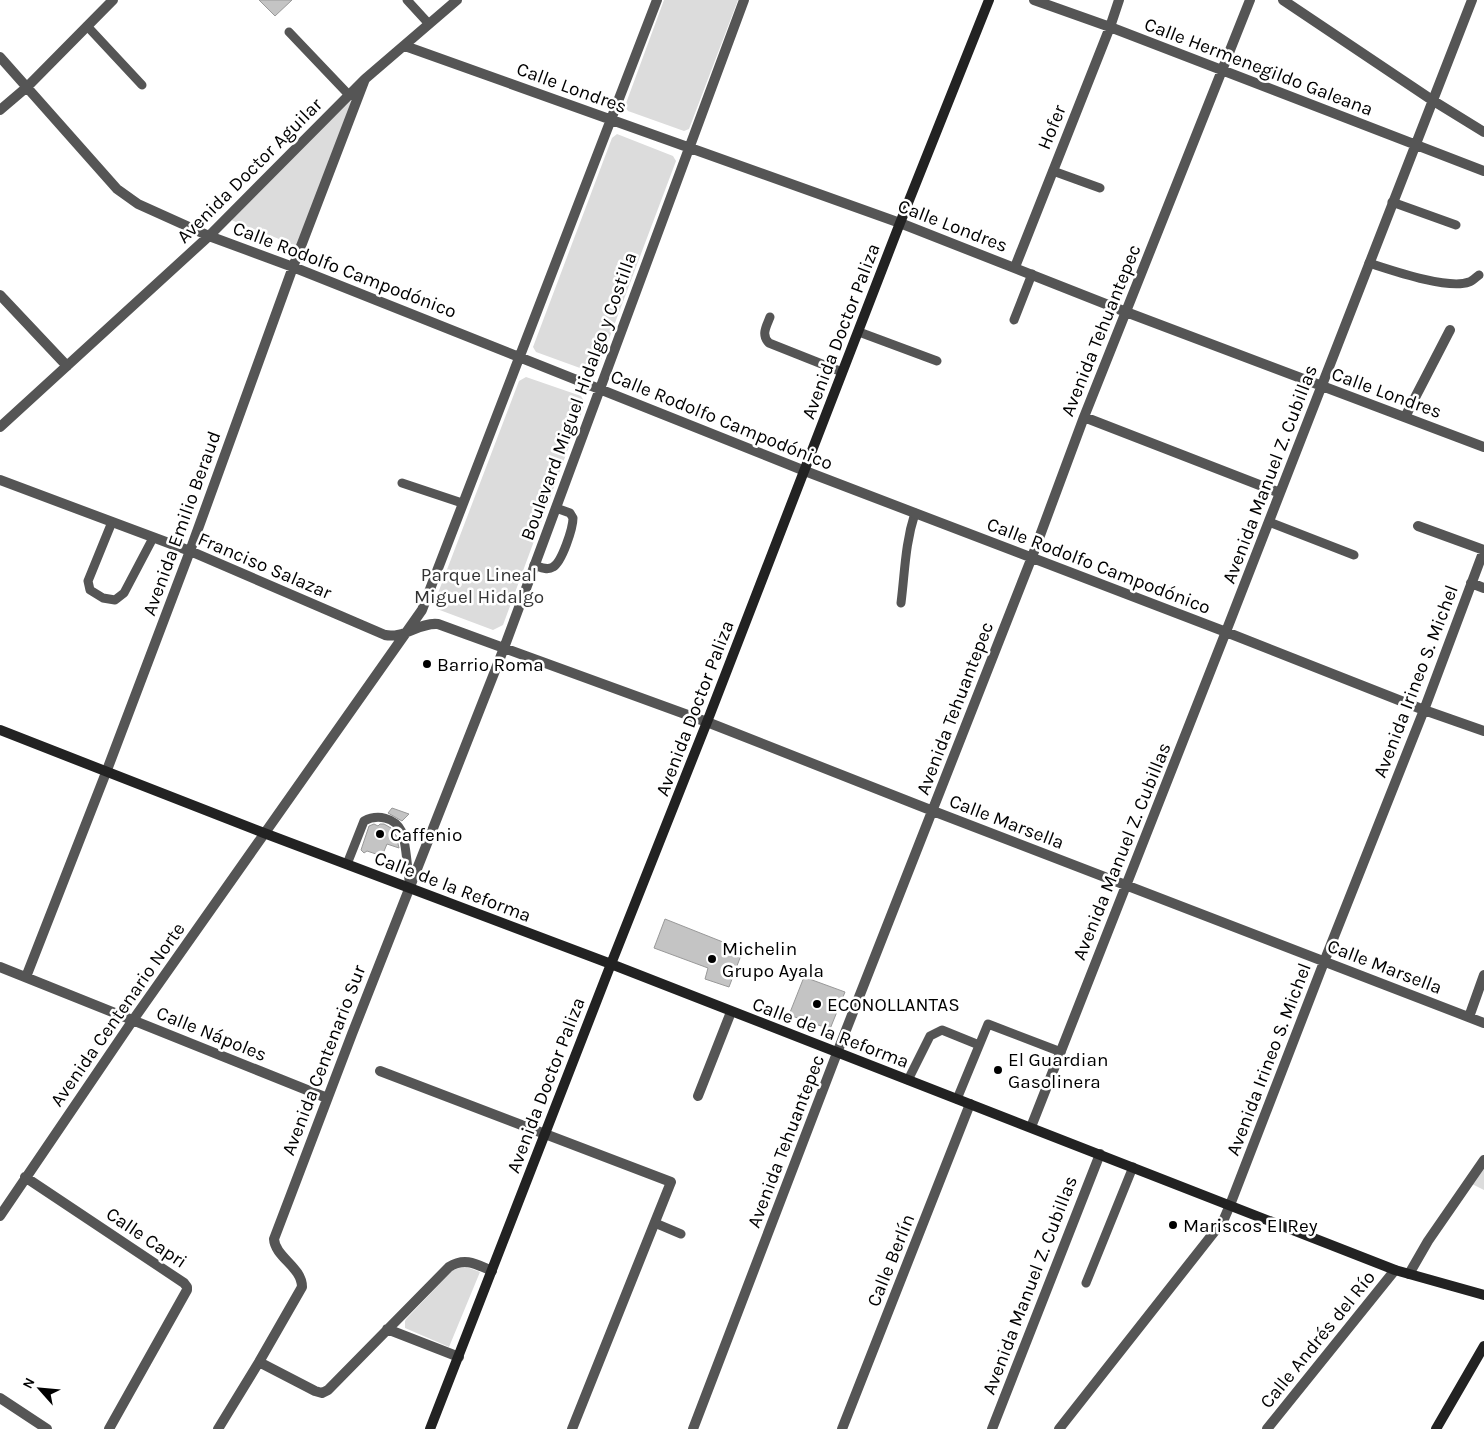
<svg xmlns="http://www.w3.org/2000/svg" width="1484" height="1429" font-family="Karla,sans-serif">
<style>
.green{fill:#dcdcdc}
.building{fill:#c4c4c4;stroke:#999}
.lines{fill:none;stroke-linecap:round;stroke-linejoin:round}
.lane{stroke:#555;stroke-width:9}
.street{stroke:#555;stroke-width:10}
.secondary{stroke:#222;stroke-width:10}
.poi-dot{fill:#000;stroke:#fff;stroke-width:2}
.labels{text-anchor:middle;stroke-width:5;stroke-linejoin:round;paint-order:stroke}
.street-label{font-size:19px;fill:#000;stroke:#fff}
.park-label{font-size:19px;fill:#333;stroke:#fff}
.poi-label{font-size:19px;fill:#000;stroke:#fff;text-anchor:start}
</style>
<rect width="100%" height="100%" fill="#fff"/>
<path class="green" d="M664 0H738L689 129 684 131 628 111 625 106Z
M353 99 299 247 226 218Z
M617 134 673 156 676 161 598 368 591 372 536 352 533 347 612 138Z
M526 377 581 396 585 403 503 625 493 630 437 609 435 601 519 381Z
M1484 1163V1190L1472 1184Z
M464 1266 480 1272 449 1347 405 1328V1321L407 1318 453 1270Z"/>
<path class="building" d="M259 0H292L275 16Z
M392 808 409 814 402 821 388 813Z
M374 824 378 826 380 824H384L391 828 392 829 390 831 396 835 399 848 387 844 382 856 367 851 364 853 361 850 369 826Z
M665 919 743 950 729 987 705 979 708 968 654 948Z
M804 977 845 992 830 1029 789 1015Z"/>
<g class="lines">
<path class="lane" d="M407 0 429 24
M87 26 142 85
M289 32 349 95
M1053 171 1100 188
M1392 202 1456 225
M1369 263C1391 270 1448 290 1469 282 1472 281 1476 277 1479 275
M770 317C766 327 761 335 769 343L842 372
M1014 320 1032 274
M859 332 937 361
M402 483 462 503
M112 522 88 581 90 590 103 598 115 600 124 593 153 538
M1269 522 1354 555
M534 565C540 567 547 571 553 567 562 562 573 528 573 518L570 513 556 508
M901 603C905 571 905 544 915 513
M347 864 364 821C377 814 395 817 402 832 406 842 408 874 410 888
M908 1080 930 1036 942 1030 979 1045
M957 1099 988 1024 1061 1052
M655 1223 681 1234
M1086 1283 1133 1167"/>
<path class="street" d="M1034 0 1110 27 1484 171
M1283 0 1432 100 1484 132
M405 46 900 223 1126 312 1484 447
M0 57 117 189 138 204 209 236 293 267 805 471 1226 632 1424 710 1484 731
M0 110 27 87 113 0
M1015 267 1110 27 1119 0
M0 295 67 366
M1084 417 1280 493
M1405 417 1450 330
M0 427 209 236 365 79 457 0
M0 480 190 551 385 635C404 639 419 622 438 624L707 722 933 811 1484 1023
M1471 583 1484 588
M0 967 327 1098
M26 977 107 770 190 551 293 267 365 79
M1469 1017 1484 975
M380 1071 671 1182 572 1429
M698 1096 731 1012
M1031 1127C1096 961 1162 795 1227 629 1309 420 1390 210 1472 0
M25 1177 184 1283 187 1287V1290L109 1429
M0 1216 133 1020 422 610 657 0
M1409 1274 1428 1241 1484 1160
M387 1329 459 1357
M259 1362 315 1391 322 1393 328 1390 449 1267C465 1257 476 1264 492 1271
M0 1398 47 1429
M218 1429 259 1362 302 1287C302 1267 275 1257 274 1239L352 1034 504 648 744 0
M693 1429 837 1053 1032 557 1084 417 1250 0
M842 1429 970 1104
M992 1429 1100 1154
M1059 1429 1215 1231 1224 1219 1230 1205 1324 962 1424 710 1484 550 1418 526
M1267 1429 1395 1270"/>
<path class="secondary" d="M0 730 264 833 611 964 1395 1270 1484 1295
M430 1429 611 964 707 722 900 223 989 0
M1436 1429 1484 1346"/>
</g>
<g class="poi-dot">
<circle cx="427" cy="664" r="5"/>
<circle cx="380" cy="834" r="5"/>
<circle cx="712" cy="959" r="5"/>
<circle cx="817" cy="1004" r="5"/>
<circle cx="998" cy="1070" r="5"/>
<circle cx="1173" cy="1225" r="5"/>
</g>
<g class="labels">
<g class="street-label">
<text transform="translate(1259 66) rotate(21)" y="7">Calle Hermenegildo Galeana</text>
<text transform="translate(572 87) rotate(20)" y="7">Calle Londres</text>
<text transform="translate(1051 127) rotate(-68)" y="7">Hofer</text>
<text transform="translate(249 170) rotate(-45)" y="7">Avenida Doctor Aguilar</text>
<text transform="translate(953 225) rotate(21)" y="7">Calle Londres</text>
<text transform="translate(345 269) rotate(21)" y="7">Calle Rodolfo Campodónico</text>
<text transform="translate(1100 330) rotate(-68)" y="7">Avenida Tehuantepec</text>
<text transform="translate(840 331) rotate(-69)" y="7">Avenida Doctor Paliza</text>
<text transform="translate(1387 392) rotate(20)" y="7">Calle Londres</text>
<text transform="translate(578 396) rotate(-70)" y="7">Boulevard Miguel Hidalgo y Costilla</text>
<text transform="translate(722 419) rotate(22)" y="7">Calle Rodolfo Campodónico</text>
<text transform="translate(1269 474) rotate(-69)" y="7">Avenida Manuel Z. Cubillas</text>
<text transform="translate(181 523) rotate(-70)" y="7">Avenida Emilio Beraud</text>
<text transform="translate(265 565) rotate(23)" y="7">Franciso Salazar</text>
<text transform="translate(1099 565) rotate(21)" y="7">Calle Rodolfo Campodónico</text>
<text transform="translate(1415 681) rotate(-69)" y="7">Avenida Irineo S. Michel</text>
<text transform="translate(694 708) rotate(-69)" y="7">Avenida Doctor Paliza</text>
<text transform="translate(954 708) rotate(-69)" y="7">Avenida Tehuantepec</text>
<text transform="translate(1007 821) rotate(21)" y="7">Calle Marsella</text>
<text transform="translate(1121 851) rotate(-68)" y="7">Avenida Manuel Z. Cubillas</text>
<text transform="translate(453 886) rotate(21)" y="7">Calle de la Reforma</text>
<text transform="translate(1385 966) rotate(21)" y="7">Calle Marsella</text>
<text transform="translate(117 1014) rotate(-55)" y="7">Avenida Centenario Norte</text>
<text transform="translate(831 1032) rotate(21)" y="7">Calle de la Reforma</text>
<text transform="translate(212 1033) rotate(22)" y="7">Calle Nápoles</text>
<text transform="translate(1268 1059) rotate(-69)" y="7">Avenida Irineo S. Michel</text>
<text transform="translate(323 1060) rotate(-69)" y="7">Avenida Centenario Sur</text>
<text transform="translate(545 1085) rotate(-69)" y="7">Avenida Doctor Paliza</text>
<text transform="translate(785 1141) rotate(-69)" y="7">Avenida Tehuantepec</text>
<text transform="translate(147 1237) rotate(34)" y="7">Calle Capri</text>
<text transform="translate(890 1260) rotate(-68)" y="7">Calle Berlín</text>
<text transform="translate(1029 1285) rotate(-69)" y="7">Avenida Manuel Z. Cubillas</text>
<text transform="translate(1317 1339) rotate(-51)" y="7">Calle Andrés del Río</text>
</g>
<g class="park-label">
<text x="479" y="581">Parque Lineal<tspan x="479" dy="22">Miguel Hidalgo</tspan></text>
</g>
<g class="poi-label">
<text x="437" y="671">Barrio Roma</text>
<text x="390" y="841">Caffenio</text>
<text x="722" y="955">Michelin<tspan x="722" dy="22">Grupo Ayala</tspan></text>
<text x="827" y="1011">ECONOLLANTAS</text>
<text x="1008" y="1066">El Guardian<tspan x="1008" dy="22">Gasolinera</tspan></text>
<text x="1183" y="1232">Mariscos El Rey</text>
</g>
</g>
<g transform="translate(40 1389) rotate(297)" stroke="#ffffff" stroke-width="4" paint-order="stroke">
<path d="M0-4L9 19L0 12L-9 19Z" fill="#000000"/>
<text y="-8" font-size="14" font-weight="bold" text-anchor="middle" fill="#000000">N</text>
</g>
</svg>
